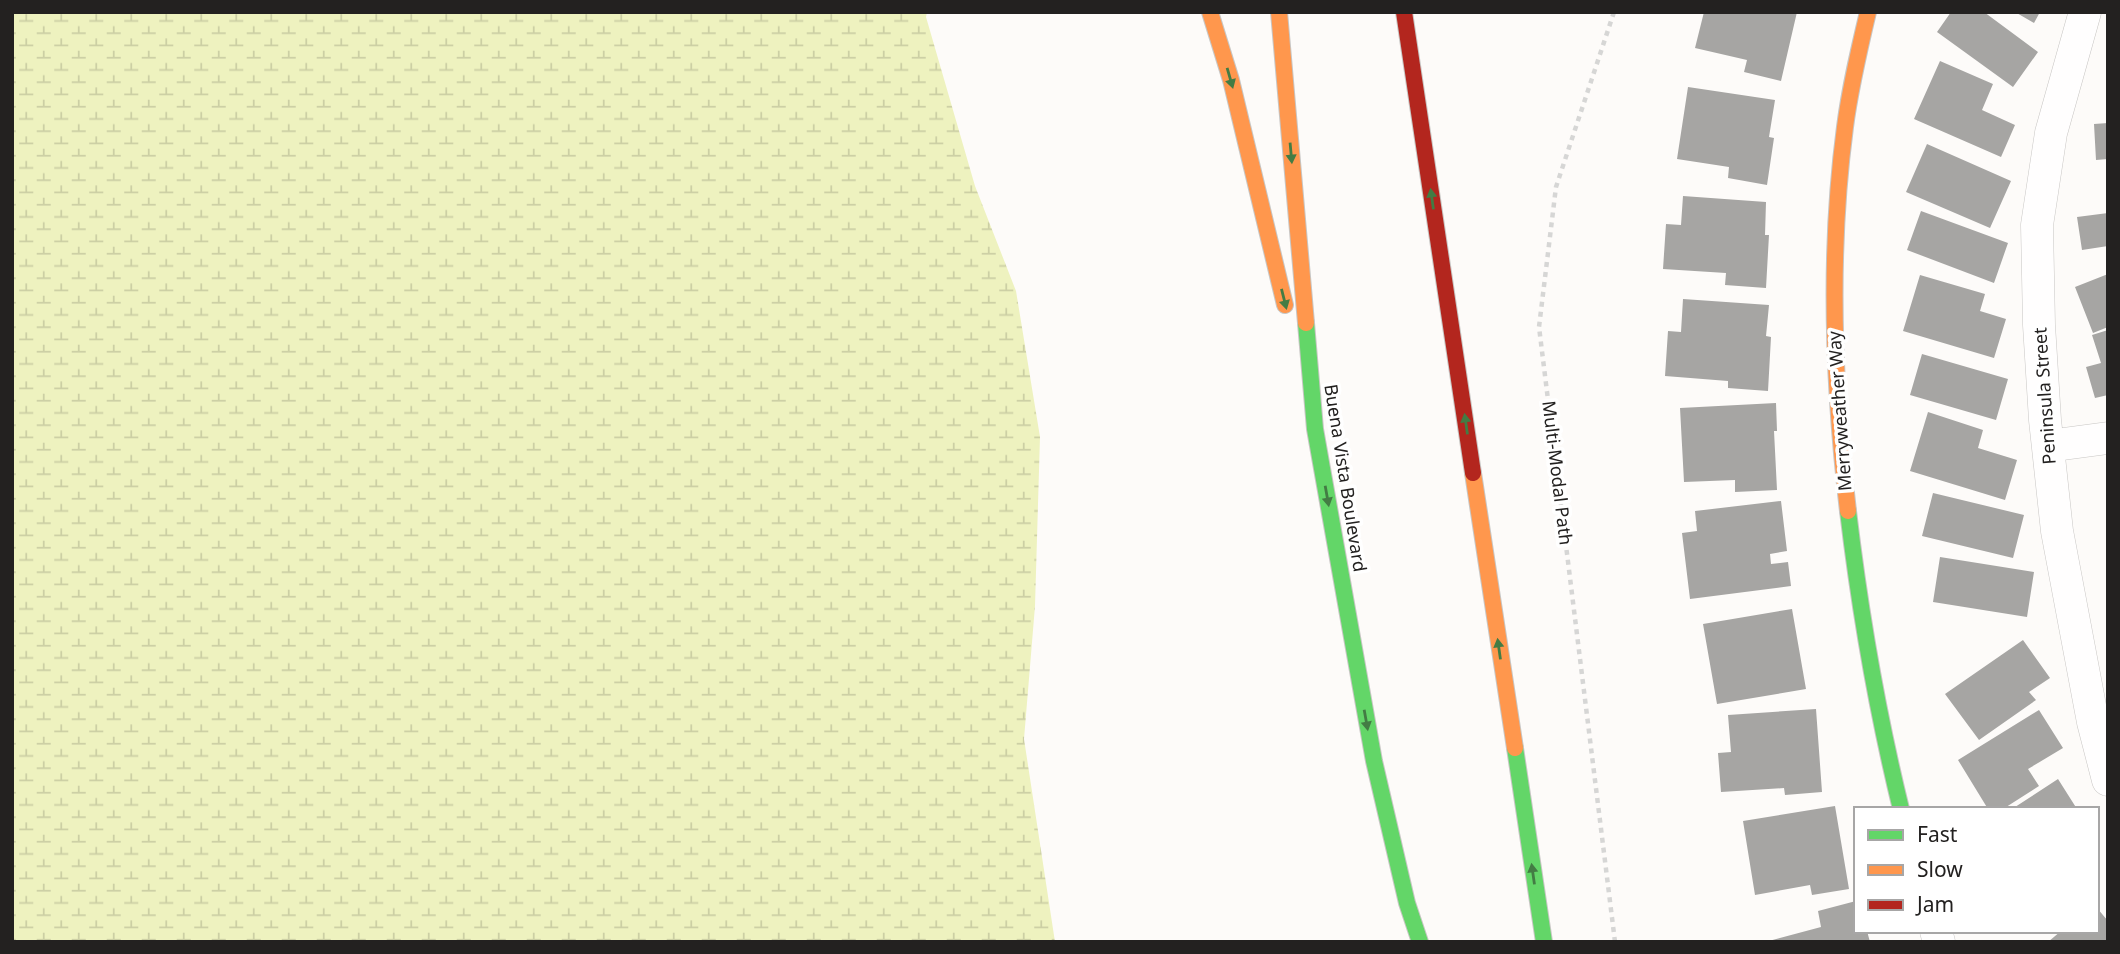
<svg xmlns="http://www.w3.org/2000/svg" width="2120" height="954" font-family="'Noto Sans',sans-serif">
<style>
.wetland{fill:url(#wetland-marsh)}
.building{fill:#a6a5a3}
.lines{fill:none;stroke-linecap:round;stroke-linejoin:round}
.street-casing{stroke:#c8c6c4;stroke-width:33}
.fast-casing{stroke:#c8c6c4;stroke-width:18}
.slow-casing{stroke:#c8c6c4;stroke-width:18}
.jam-casing{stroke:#c8c6c4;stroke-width:18}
.path{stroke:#d6d6d5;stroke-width:4.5;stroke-dasharray:5 5;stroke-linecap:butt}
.street{stroke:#fffefe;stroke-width:32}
.fast{stroke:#63d668;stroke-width:16}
.slow{stroke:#ff974d;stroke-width:16}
.jam{stroke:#b3261e;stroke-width:16}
.oneway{fill:#437c44}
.labels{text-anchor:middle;stroke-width:7;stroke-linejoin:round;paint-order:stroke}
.street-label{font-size:18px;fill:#232120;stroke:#fff}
</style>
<defs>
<pattern id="wetland-marsh" width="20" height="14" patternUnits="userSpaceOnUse" patternTransform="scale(1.75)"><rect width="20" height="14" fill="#eef2bf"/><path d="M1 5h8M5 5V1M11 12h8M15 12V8" fill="none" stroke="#cccfa4"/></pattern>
</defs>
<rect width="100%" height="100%" fill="#fdfbf9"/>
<path class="wetland" d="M12 12H927L926 17 975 186 1016 291 1040 437 1035 606 1024 739 1055 942H12Z"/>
<path class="building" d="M1704 12H1797L1781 81 1744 72 1747 60 1695 48Z
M1951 12H1984L2038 52 2013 87 1937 32Z
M2015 12H2040L2034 23Z
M1940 61 1993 84 1982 110 2015 125 2001 157 1914 119Z
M1688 87 1775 100 1769 137 1774 138 1767 185 1728 178 1729 167 1677 159Z
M2108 123V159L2096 160 2094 124Z
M1927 144 2011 181 1990 228 1906 192Z
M1683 196 1766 202 1765 235H1769L1766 288 1725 285 1726 273 1663 269 1666 224 1681 225Z
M1921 211 2008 243 1994 283 1907 250Z
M2108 213V246L2082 250 2077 217Z
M2108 274V327L2093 333 2075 287Z
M1920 275 1985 294 1980 311 2006 319 1994 358 1903 331Z
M1683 299 1769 305 1766 336 1771 337 1768 391 1728 388V381L1665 376 1668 331 1681 332Z
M2108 330V395L2095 398 2086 367 2101 363 2092 335Z
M1922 354 2008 379 1996 420 1910 395Z
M1776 403 1777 431H1774L1777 490 1735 492V480L1684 482 1680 408Z
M1928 412 1983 430 1978 448 2017 460 2005 500 1910 471Z
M1933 493 2024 515 2013 558 1922 536Z
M1781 501 1787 551 1770 554 1771 564 1788 562 1791 586 1690 599 1682 533 1697 531 1695 511Z
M1940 557 2034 572 2027 617 1933 602Z
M1792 609 1806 689 1717 704 1703 624Z
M2023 640 2050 678 2029 692 2036 700 1979 740 1945 694Z
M1816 709 1822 792 1785 795 1784 788 1721 792 1718 753 1731 752 1728 715Z
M2039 710 2063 748 2028 769 2039 786 2003 809H1988L1958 760Z
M2058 779 2077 809H2012Z
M1835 806 1849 889 1812 895 1810 885 1755 895 1743 821Z
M1856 901V931H1867L1870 942H1765L1821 927 1818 911Z
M2097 908 2108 921V942H2048L2061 931H2097Z"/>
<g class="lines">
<g class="street-casing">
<path id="street" d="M2085 12 2051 133 2037 225 2039 325 2045 420 2057 531 2093 722 2108 780
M2048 446 2108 438
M1936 931 1939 942"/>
</g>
<g class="fast-casing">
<path id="fast" d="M1306 323 1315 429 1374 761 1407 903 1420 942
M1848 511C1860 612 1877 711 1901 809
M1515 748 1544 942"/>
</g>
<g class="slow-casing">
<path id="slow" d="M1210 12 1231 80 1285 305
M1279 12 1306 323
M1473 473 1515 748
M1848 511C1833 383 1828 255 1845 127 1850 88 1859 50 1868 12"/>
</g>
<g class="jam-casing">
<path id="jam" d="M1404 12 1473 473"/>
</g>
<path class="path" d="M1614 12 1556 187 1539 327 1615 942"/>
<use href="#street" class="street"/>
<use href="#fast" class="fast"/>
<use href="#slow" class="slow"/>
<use href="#jam" class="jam"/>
</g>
<defs><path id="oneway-solid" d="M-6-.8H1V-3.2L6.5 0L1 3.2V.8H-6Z" transform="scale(1.75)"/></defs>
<g class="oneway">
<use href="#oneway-solid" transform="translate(1230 78) rotate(74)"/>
<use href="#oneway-solid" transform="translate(1291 153) rotate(85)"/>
<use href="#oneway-solid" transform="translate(1432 199) rotate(-98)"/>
<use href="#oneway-solid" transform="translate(1284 299) rotate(76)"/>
<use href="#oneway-solid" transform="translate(1466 424) rotate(-98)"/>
<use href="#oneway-solid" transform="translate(1327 496) rotate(80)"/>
<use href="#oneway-solid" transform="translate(1499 649) rotate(-98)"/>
<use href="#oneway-solid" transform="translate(1366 720) rotate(80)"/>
<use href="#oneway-solid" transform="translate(1533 874) rotate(-98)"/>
</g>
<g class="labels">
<g class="street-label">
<text transform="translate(2045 396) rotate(-94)" y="6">Peninsula Street</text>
<text transform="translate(1840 411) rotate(-94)" y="6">Merryweather Way</text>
<text transform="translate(1557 473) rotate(83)" y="6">Multi-Modal Path</text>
<text transform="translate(1345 478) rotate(81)" y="6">Buena Vista Boulevard</text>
</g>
</g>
<rect width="2120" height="954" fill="none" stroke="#232120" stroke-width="28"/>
<rect x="1854" y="807" width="245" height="126" fill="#ffffff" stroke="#a7a6a6" stroke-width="2"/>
<rect x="1868" y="830" width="35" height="10" fill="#63d668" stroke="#a7a6a6" stroke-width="2"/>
<text x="1917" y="842" font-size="21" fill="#232120">Fast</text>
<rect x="1868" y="865" width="35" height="10" fill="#ff974d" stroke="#a7a6a6" stroke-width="2"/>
<text x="1917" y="877" font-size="21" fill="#232120">Slow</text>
<rect x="1868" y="900" width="35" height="10" fill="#b3261e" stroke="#a7a6a6" stroke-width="2"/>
<text x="1917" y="912" font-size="21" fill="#232120">Jam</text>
</svg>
